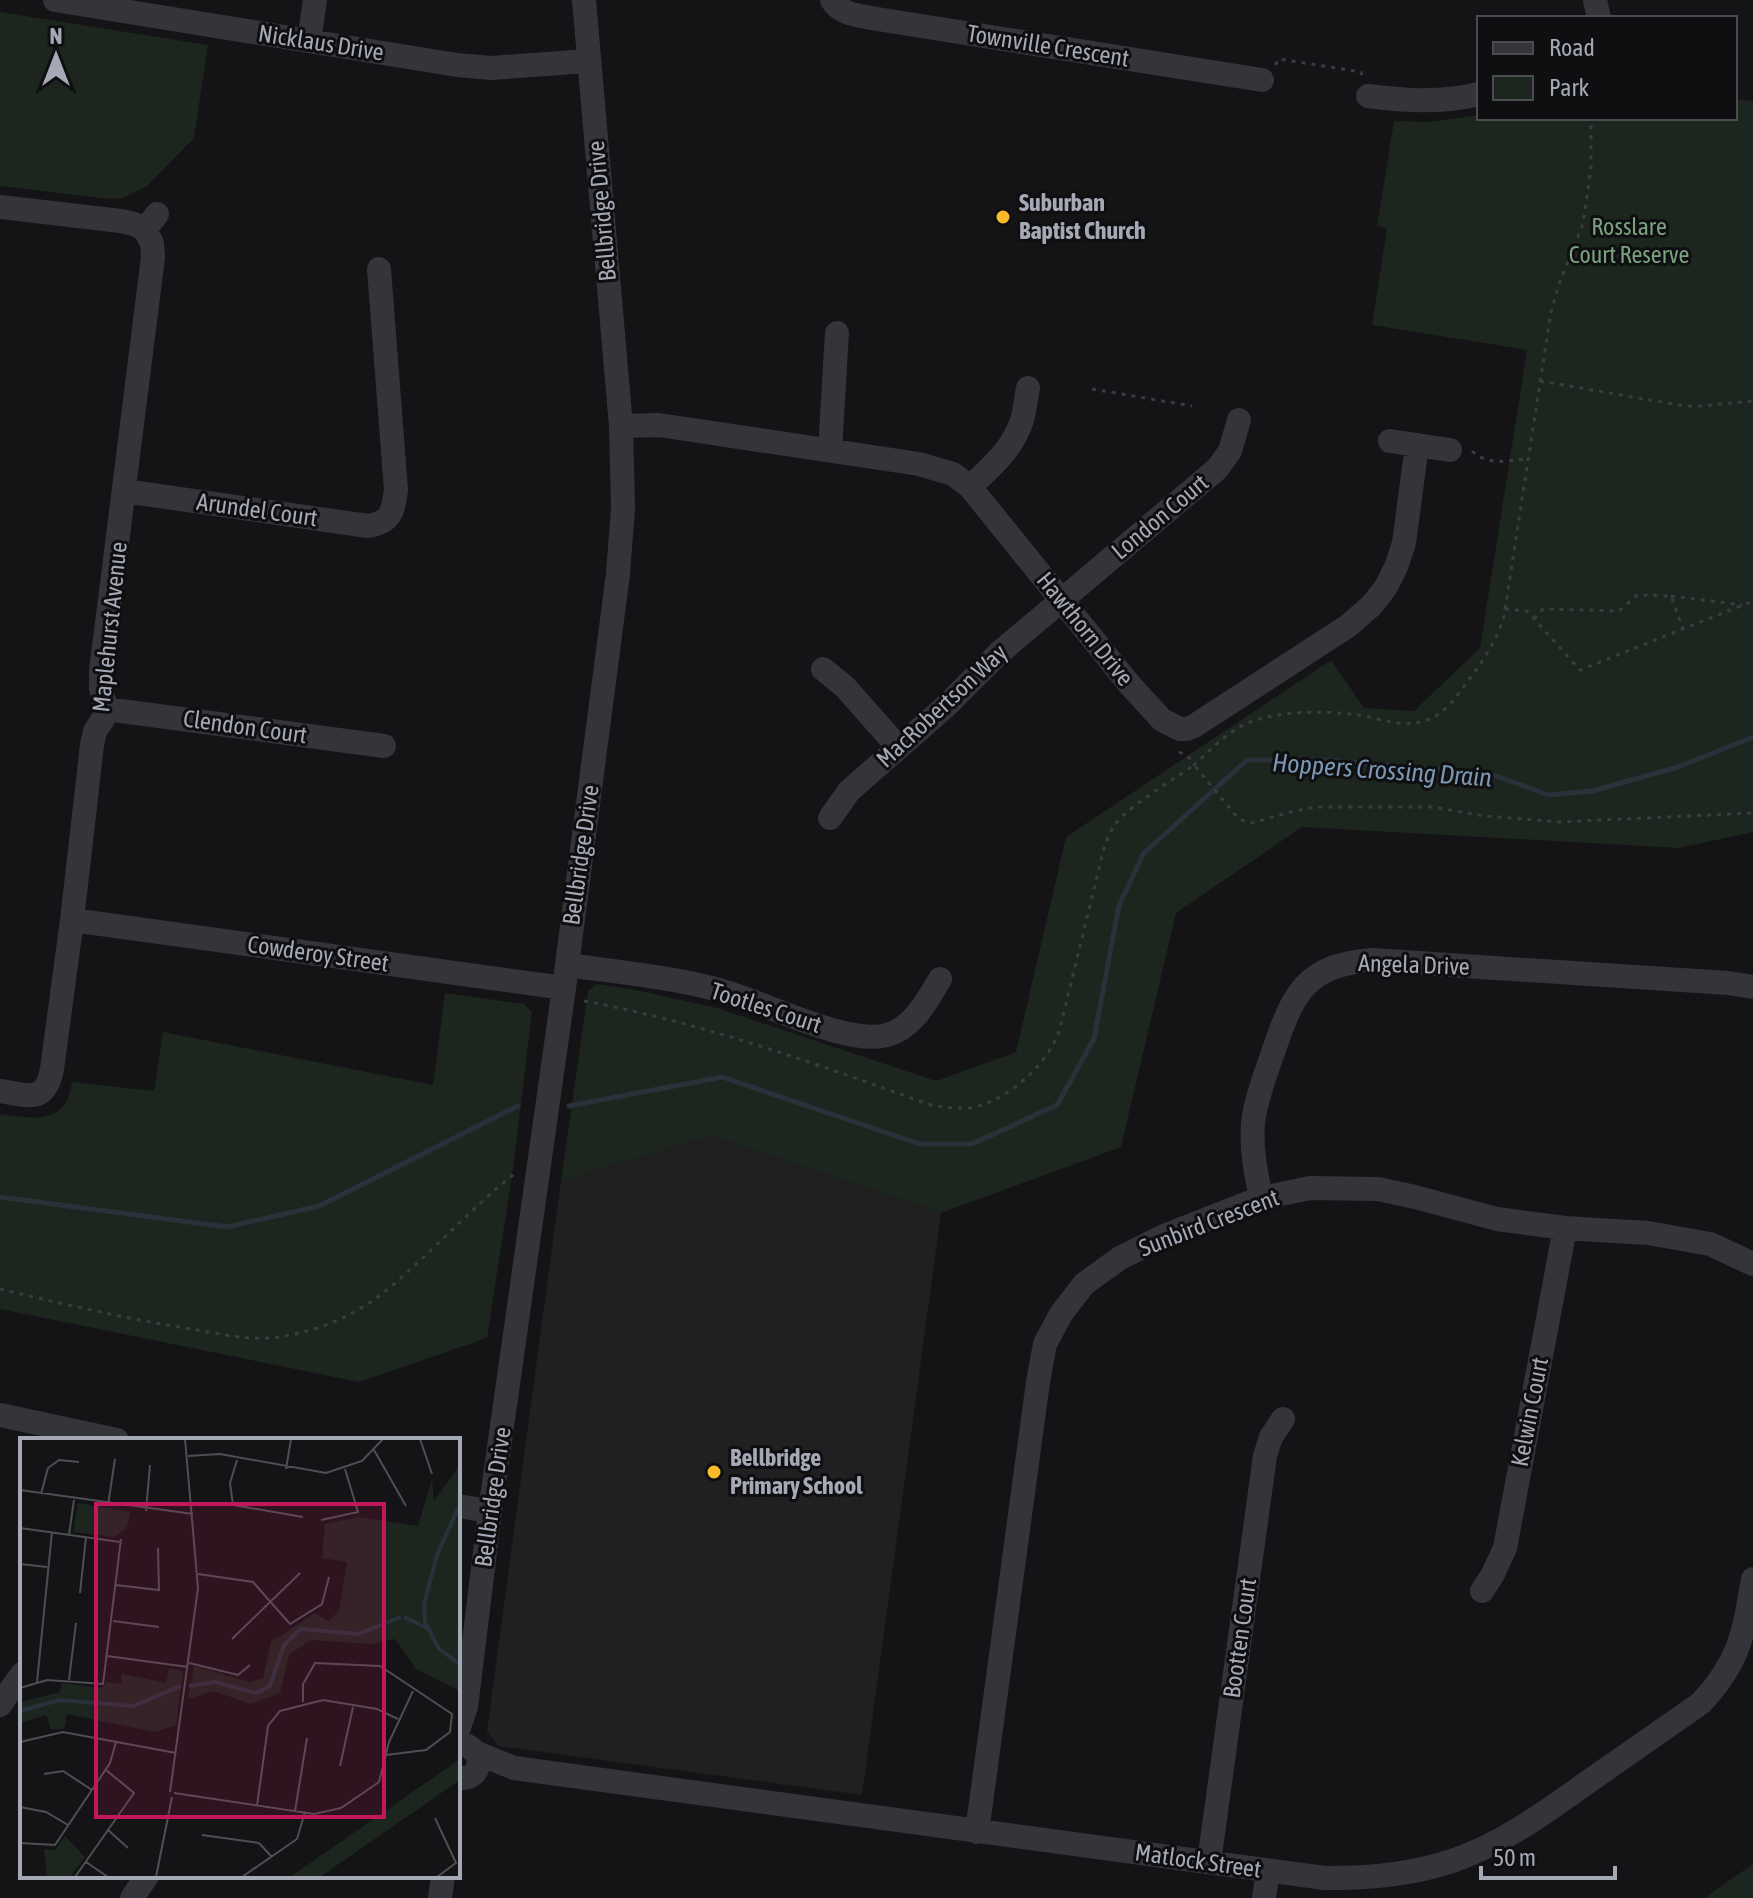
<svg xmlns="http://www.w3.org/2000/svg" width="1753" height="1898" font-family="'Asap Condensed',sans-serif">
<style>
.built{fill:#201f22}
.green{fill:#1d251f}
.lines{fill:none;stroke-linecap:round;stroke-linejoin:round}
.stream{stroke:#29323a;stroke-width:5}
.path{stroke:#3a3c42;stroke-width:3;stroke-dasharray:4 6;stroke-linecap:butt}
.minor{stroke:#34353a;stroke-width:24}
.poi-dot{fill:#f9bc28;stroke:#0f0e10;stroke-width:3}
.labels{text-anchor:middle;stroke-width:6;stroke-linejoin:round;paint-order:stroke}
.street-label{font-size:24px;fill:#a5a9b6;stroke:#0f0e10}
.poi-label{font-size:24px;font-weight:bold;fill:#a5a9b6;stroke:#0f0e10;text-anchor:start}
.park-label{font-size:24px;fill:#7ba27f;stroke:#0f0e10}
.water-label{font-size:26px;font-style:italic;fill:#7a96b3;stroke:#0f0e10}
.inset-river{fill:none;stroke:#29323a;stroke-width:4}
.inset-road{fill:none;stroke:#4e4f55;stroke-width:2}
.view{fill:#c2185b;fill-opacity:0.15;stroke:#c2185b;stroke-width:4}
.inset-edge{fill:none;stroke:#a5a9b6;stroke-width:4}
</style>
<rect width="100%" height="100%" fill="#141315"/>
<path class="built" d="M712 1136 941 1213 862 1795 498 1746 487 1731 561 1181Z"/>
<path class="green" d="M0 12 208 45 194 138 147 186 123 198 110 199 0 186Z
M1735 99 1753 101V832L1679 848 1302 827 1176 913 1121 1147 941 1213 712 1136 561 1181 588 991 597 984 636 990 717 1008 936 1081 1016 1052 1066 837 1331 660 1364 708 1414 711 1480 648 1527 350 1372 325 1387 228 1377 226 1394 121 1430 122 1479 115V118H1735Z
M445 993 524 1004 532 1012 514 1162 487 1338 359 1382 0 1309V1114C33 1118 66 1127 72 1082L154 1091 163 1032 433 1085Z
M1753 1864V1898H1704Z"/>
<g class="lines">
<path class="stream" d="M569 1106 722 1077 920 1144H972L1057 1105 1094 1039 1119 905 1144 853 1247 760H1324L1491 774 1548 795 1592 791 1678 767 1753 737
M0 1197 227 1227 319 1206 518 1106"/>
<path class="path" d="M1275 65 1279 59 1361 72 1362 75
M1540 381 1685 406H1702L1753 401
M1092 389 1192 406
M1472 451C1490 467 1506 460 1528 459
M1671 596 1742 605
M1505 609 1527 611 1580 670 1753 601
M1534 619 1543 609 1619 611 1637 595 1671 596 1683 629
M1179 752 1188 756 1194 765C1212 749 1229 729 1253 721 1283 711 1319 711 1351 714 1374 716 1401 729 1424 721 1445 715 1456 697 1468 681 1483 661 1497 640 1504 616L1551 312 1559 284 1583 224 1591 168V118
M584 1001C704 1023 816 1064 931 1105 944 1107 956 1109 969 1108 1006 1103 1050 1063 1060 1028L1103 852C1106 842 1110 831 1116 823 1132 804 1173 780 1194 765L1237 817 1244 821 1253 823 1290 812 1315 807H1432L1485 816 1560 822 1753 813
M0 1289C63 1304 127 1319 191 1329 217 1333 244 1340 270 1338 305 1335 343 1321 372 1301 387 1291 401 1278 414 1266 447 1236 478 1203 513 1175L516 1170"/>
<path class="minor" d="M55 0 457 65 491 68 588 61
M832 0C840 14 857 15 871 18L1262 80
M1595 0 1599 18
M309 41 315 0
M1368 96C1406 101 1441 103 1479 94
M0 207 121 221 134 224 145 230
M621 426 659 425 919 464 953 474 970 487 1130 685 1162 720 1180 729H1187L1194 726 1348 626 1372 605 1386 587 1396 567 1404 543 1417 445
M1390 441 1450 450
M830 450 837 333
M970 487C991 467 1013 449 1022 420 1025 410 1026 398 1028 388
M124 491 368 526C392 522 393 511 396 490L379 269
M823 669 845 687 898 747
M106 709 384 746
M830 818 849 791 945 707 999 653 1217 469 1230 451 1239 420
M72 920 564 988
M567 965C619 972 672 977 723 991 765 1003 848 1046 887 1035 913 1028 927 1001 940 979
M0 1091C28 1095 45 1105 52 1069L72 920 92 745 95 731 103 719 106 709 101 688V671L153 257 152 243 145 230 157 214
M1261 1198C1256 1174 1251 1149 1253 1124 1255 1102 1264 1079 1271 1058 1292 998 1301 965 1373 960L1728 983 1753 987
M0 1415 117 1440
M458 1506 490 1511
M1482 1591 1493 1574 1505 1548 1565 1228
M0 1705 22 1674
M458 1730 466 1707 490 1511 564 988 618 574 623 508 621 426 584 0
M477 1753 514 1768 1325 1878C1369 1878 1410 1875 1452 1861 1502 1844 1543 1814 1585 1784 1624 1757 1662 1730 1701 1703 1740 1662 1744 1632 1753 1579
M458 1778C469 1779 476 1775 479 1764L477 1753 468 1746
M977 1832 1038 1382 1045 1344 1061 1314 1084 1284 1120 1258 1164 1236 1261 1198 1310 1188 1378 1189 1415 1197 1497 1219 1565 1228 1648 1233 1710 1244 1753 1264
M1209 1862 1265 1456 1271 1437 1283 1419
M132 1898 147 1876
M440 1898 443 1876
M1264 1898 1268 1871"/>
</g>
<g class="poi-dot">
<circle cx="1003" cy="217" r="8"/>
<circle cx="714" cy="1472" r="8"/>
</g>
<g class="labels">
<g class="street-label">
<text transform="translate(321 43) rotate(9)" y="8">Nicklaus Drive</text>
<text transform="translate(1048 46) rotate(9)" y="8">Townville Crescent</text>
<text transform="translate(602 211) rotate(-95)" y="8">Bellbridge Drive</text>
<text transform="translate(257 510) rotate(8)" y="8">Arundel Court</text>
<text transform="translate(1160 517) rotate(-40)" y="8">London Court</text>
<text transform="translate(110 627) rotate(-84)" y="8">Maplehurst Avenue</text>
<text transform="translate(1085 629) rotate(51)" y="8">Hawthorn Drive</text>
<text transform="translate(942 706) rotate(-43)" y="8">MacRobertson Way</text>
<text transform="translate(245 727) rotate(8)" y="8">Clendon Court</text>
<text transform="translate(581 855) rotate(-82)" y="8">Bellbridge Drive</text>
<text transform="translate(318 954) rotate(8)" y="8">Cowderoy Street</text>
<text transform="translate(1414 965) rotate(2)" y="8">Angela Drive</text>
<text transform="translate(766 1008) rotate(18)" y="8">Tootles Court</text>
<text transform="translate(1209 1223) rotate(-21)" y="8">Sunbird Crescent</text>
<text transform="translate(1530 1412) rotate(-79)" y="8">Kelwin Court</text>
<text transform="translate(493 1497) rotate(-82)" y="8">Bellbridge Drive</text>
<text transform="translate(1240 1638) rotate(-82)" y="8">Bootten Court</text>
<text transform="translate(1198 1861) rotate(8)" y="8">Matlock Street</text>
</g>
<g class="poi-label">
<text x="1019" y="211">Suburban<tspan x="1019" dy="28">Baptist Church</tspan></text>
<text x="730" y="1466">Bellbridge<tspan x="730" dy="28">Primary School</tspan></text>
</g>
<g class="park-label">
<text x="1629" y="235">Rosslare<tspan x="1629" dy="28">Court Reserve</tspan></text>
</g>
<g class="water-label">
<text transform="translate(1382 770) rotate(4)" y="9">Hoppers Crossing Drain</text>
</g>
</g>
<g transform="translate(20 1438)">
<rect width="440" height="440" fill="#141315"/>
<path d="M440 27V253L396 231 375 201 352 206 290 202 269 217 260 255 231 266 193 253 168 261 174 228 230 244 243 240 251 204 295 175 308 183 319 173 327 124 302 120 305 86 339 79 398 88 412 41 414 63ZM58 65 110 74 107 89 95 99 53 94ZM149 230 163 233 156 287 135 294 47 276 44 291H31L26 277 0 285V264L40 254 41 245 82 250 87 244 101 246 102 236 146 245ZM440 321V342L300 439H270ZM45 398 65 419 50 439H27L24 411 35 412Z" fill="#1d251f"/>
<path class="inset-river" d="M440 66 417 117 404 166 405 184 419 211 440 226M384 179 407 190M169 248 195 244 236 255 250 248 264 207 281 191 338 196 381 179M0 273 39 262 113 268 161 248"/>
<path class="inset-road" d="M400 1 412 36M354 12 386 68M168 18 200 16 306 35 342 23 363 1M217 22 210 45 213 67 283 79M266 31 271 1M0 52 173 76M21 56 28 30 39 22 59 24M88 67 95 21M126 73 130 27M301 82 338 74 325 31M0 90 100 104M49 97 54 62M0 126 27 129M178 136 233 144 270 186 302 166 309 139M96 147 139 152 138 110M60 155 66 99M93 183 139 189M212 201 280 135M87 218 168 229M169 225 218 237 230 227M49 242 56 185M17 244 32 94M0 250 27 242 83 246 101 101M283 264V246L295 225 360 228 432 276 430 294 406 312 366 317M0 304 43 294 156 315M320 328 333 269M24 336 43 333 72 352M150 354 178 150 165 1M154 355 294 376 321 370 359 344 369 304 393 253M237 368 248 288 260 273 303 262 357 271 378 281M0 369 26 374 48 387M275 373 287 300M415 380 436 425 417 439M88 392 108 410M182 397 239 405 252 419M0 405 35 407 90 325 96 304M66 424 88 439M55 439 114 355 86 332M136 439 152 359M222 439 277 401 285 374"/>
<path class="view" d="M76 66H364V379H76Z"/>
<rect width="440" height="440" class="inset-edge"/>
</g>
<rect x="1477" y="16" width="260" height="104" fill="#0f0e10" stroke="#4b4c52" stroke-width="2"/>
<rect x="1493" y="42" width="40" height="12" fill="#34353a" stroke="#4b4c52" stroke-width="2"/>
<text x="1549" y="56" font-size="24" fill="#a5a9b6">Road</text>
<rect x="1493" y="76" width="40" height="24" fill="#1d251f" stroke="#4b4c52" stroke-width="2"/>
<text x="1549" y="96" font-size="24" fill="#a5a9b6">Park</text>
<g transform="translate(56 56)" stroke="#0f0e10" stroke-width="6" paint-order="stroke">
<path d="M0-6L14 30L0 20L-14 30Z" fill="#a5a9b6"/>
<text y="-12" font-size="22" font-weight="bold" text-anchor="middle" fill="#a5a9b6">N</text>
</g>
<path d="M1481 1866v12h134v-12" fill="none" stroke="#a5a9b6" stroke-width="4"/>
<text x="1493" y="1866" font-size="24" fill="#a5a9b6" stroke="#0f0e10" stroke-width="6" paint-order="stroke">50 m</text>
</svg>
